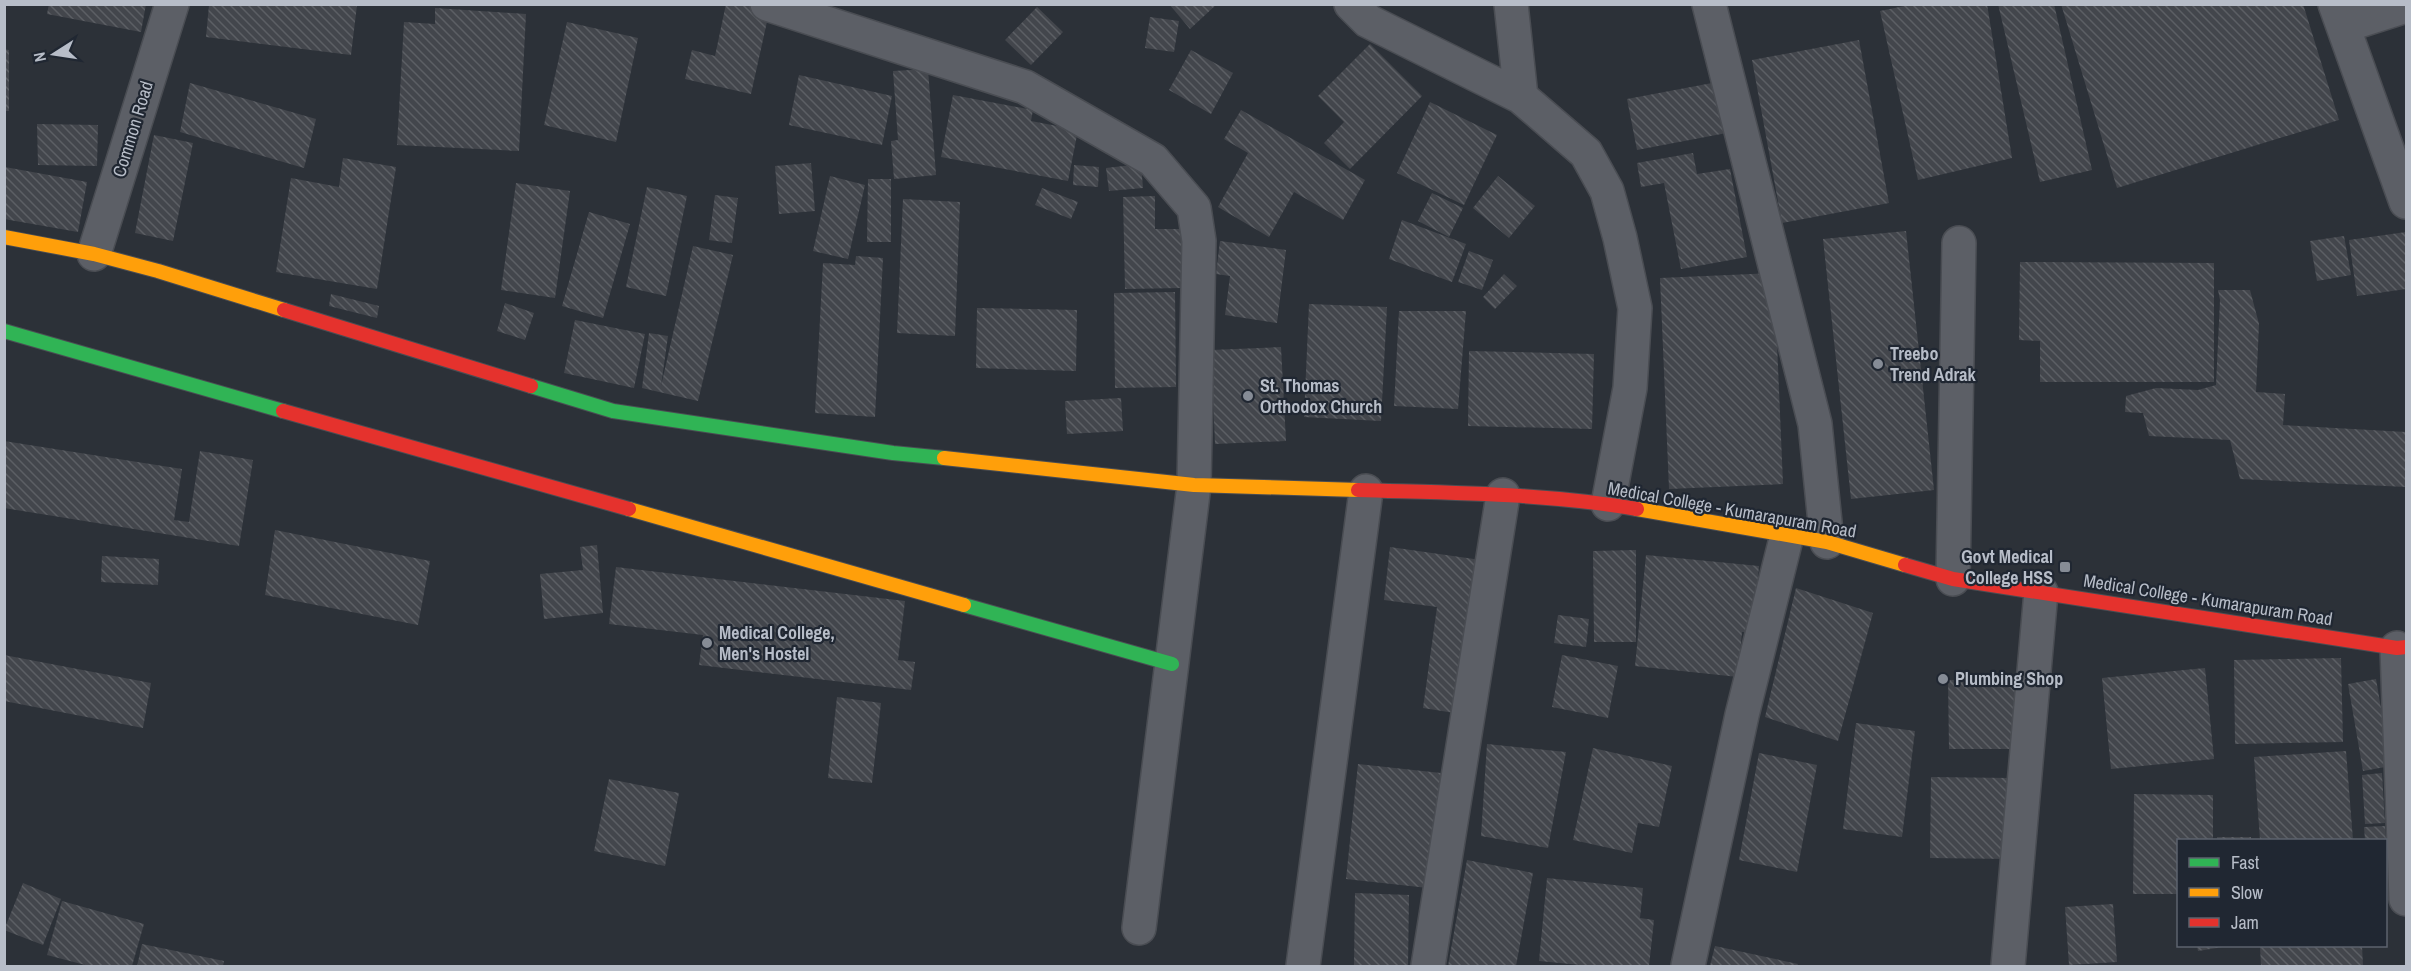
<svg xmlns="http://www.w3.org/2000/svg" width="2411" height="971" font-family="'Archivo Narrow',sans-serif">
<style>
.building{fill:url(#building-back-hatch)}
.lines{fill:none;stroke-linecap:round;stroke-linejoin:round}
.street-casing{stroke:#4a4d53;stroke-width:36}
.fast-casing{stroke:#4a4d53;stroke-width:16}
.slow-casing{stroke:#4a4d53;stroke-width:16}
.jam-casing{stroke:#4a4d53;stroke-width:16}
.street{stroke:#5c5f66;stroke-width:33}
.fast{stroke:#30b455;stroke-width:14}
.slow{stroke:#ff9f0a;stroke-width:14}
.jam{stroke:#e5322d;stroke-width:14}
.poi-dot{fill:#868c96;stroke:#202732;stroke-width:2}
.labels{text-anchor:middle;stroke-width:4.5;stroke-linejoin:round;paint-order:stroke}
.street-label{font-size:18px;fill:#b7bdc8;stroke:#202732}
.poi-label{font-size:18px;font-weight:bold;fill:#b7bdc8;stroke:#202732;text-anchor:start}
</style>
<defs>
<pattern id="building-back-hatch" width="6" height="6" patternUnits="userSpaceOnUse" patternTransform="scale(1.5)"><rect width="6" height="6" fill="#43464c"/><path d="M-1 5l2 2M0 0l6 6M5-1l2 2" fill="none" stroke="#5c5f64"/></pattern>
</defs>
<rect width="100%" height="100%" fill="#2c3138"/>
<path class="building" d="M49 4H146L141 32 47 14Z
M726 4H755L770 8 751 94 685 79 692 50 715 56Z
M1169 4H1217L1190 29Z
M1914 4H1987L2012 158 1918 180 1880 11Z
M1998 4H2054L2092 170 2040 182Z
M2061 4H2303L2339 120 2117 188Z
M209 5H357L351 55 206 37Z
M1037 7 1063 32 1031 65 1005 40Z
M435 8 526 14 519 151 397 145 404 22 435 24Z
M1150 17 1179 21 1174 52 1145 48Z
M567 22 638 38 616 142 544 125Z
M1859 40 1889 203 1782 223 1752 60Z
M1370 44 1422 96 1350 169 1324 143 1344 122 1318 96Z
M4 49 9 50V111H4Z
M1191 50 1233 73 1211 114 1169 90Z
M928 69 936 175 894 179 891 141 898 140 893 71Z
M799 75 892 96 882 145 789 125Z
M1728 80 1737 131 1637 150 1627 99Z
M190 83 316 119 304 168 180 132Z
M953 95 1033 110 1031 121 1078 130 1068 181 941 157Z
M1430 102 1497 135 1464 205 1397 173Z
M1241 110 1365 180 1343 220 1294 192 1269 237 1218 207 1248 153 1224 139Z
M37 124 98 125 97 166 38 165Z
M154 135 193 143 173 241 135 233Z
M1693 153 1697 174 1730 169 1747 257 1681 269 1664 183 1641 187 1637 163Z
M343 158 396 167 377 289 276 272 291 178 339 187Z
M811 163 815 211 779 214 775 166Z
M1141 164 1143 188 1109 191 1106 168Z
M1074 165 1099 167 1098 187 1073 185Z
M5 167 87 182 78 232 4 219Z
M830 176 865 185 848 259 813 251Z
M1498 176 1535 206 1509 238 1473 208Z
M868 179H891V242H867Z
M516 183 570 191 555 298 501 290Z
M647 187 687 196 666 296 626 287Z
M1042 188 1078 202 1071 219 1035 205Z
M1432 193 1463 208 1449 237 1418 221Z
M715 195 738 198 732 243 709 240Z
M1155 196V229H1181L1182 288 1125 289 1123 197Z
M903 199 960 202 955 336 897 333Z
M589 212 630 224 603 318 562 306Z
M1402 220 1466 244 1452 282 1389 259Z
M1906 231 1934 490 1851 499 1823 239Z
M2406 232V289L2357 296 2349 240Z
M2344 236 2351 275 2317 281 2310 241Z
M1220 241 1286 250 1277 323 1225 315 1230 276 1216 274Z
M693 246 733 255 698 401 642 388 649 333 668 336 661 386Z
M1469 251 1493 260 1482 290 1458 282Z
M856 256 883 258 875 417 815 413 823 263 855 265Z
M2020 262 2214 263V382H2040V341L2019 340Z
M1774 273 1783 484 1669 489 1660 278Z
M1504 274 1517 286 1495 309 1483 297Z
M2218 290H2250L2259 324 2256 392 2285 394 2283 425 2406 432V487L2240 479 2230 440 2149 436 2143 413 2125 412 2126 396 2156 388 2198 390 2216 385 2220 300Z
M1175 292 1176 387 1115 388 1114 293Z
M331 294 379 306 377 318 329 306Z
M505 303 534 313 525 340 497 331Z
M1309 304 1387 307 1381 421 1304 417Z
M977 308 1077 310 1076 371 976 368Z
M1399 311H1466L1458 409 1394 406Z
M575 320 645 334 634 388 564 373Z
M1281 347 1286 441 1215 444 1211 350Z
M1469 351 1594 354 1592 429 1468 426Z
M1121 398 1123 431 1067 434 1065 401Z
M4 441 182 469 174 520 189 522 200 451 253 460 239 546 4 508Z
M275 530 430 561 418 625 265 595Z
M597 545 603 613 544 619 540 574 583 570 580 547Z
M1390 547 1481 560 1461 714 1423 708 1437 607 1384 600Z
M1636 550V642H1594L1593 551Z
M1646 555 1759 566 1753 633 1742 632 1738 677 1635 666Z
M102 556 159 559 158 585 101 582Z
M616 567 905 601 898 660 915 662 911 690 699 665 703 635 609 624Z
M1796 588 1873 613 1838 741 1765 717Z
M1558 615 1589 619 1586 647 1554 643Z
M4 655 151 683 143 728 4 701Z
M1562 655 1618 666 1608 718 1552 707Z
M2341 658 2343 742 2235 744 2234 660Z
M2205 668 2214 759 2111 769 2102 678Z
M2019 679V749H1949L1948 680Z
M2376 679 2391 766 2363 771 2348 684Z
M837 697 881 703 872 783 828 778Z
M1856 723 1915 731 1902 837 1843 829Z
M1487 744 1566 752 1548 848 1481 836Z
M1593 748 1672 766 1659 827 1638 823 1632 853 1573 840Z
M2346 751 2353 840H2260L2254 757Z
M1759 753 1817 765 1797 872 1739 860Z
M1358 764 1441 773 1428 888 1346 879Z
M2382 773 2385 823 2365 824 2362 775Z
M1931 777 2010 778V859L1930 858Z
M609 779 679 793 665 866 594 851Z
M2134 794 2213 795V840H2178V894H2133Z
M2385 826 2386 840H2365L2364 827Z
M2217 837H2251V840H2217Z
M1467 860 1533 873 1516 966H1448Z
M1547 878 1643 888 1640 918 1654 920 1649 966H1591L1539 961Z
M23 883 61 899 43 945 4 930Z
M1355 893 1409 895 1408 966H1354Z
M62 901 144 924 132 966H89L47 955Z
M2113 904 2117 962 2069 965 2065 907Z
M142 944 224 961 223 966H137Z
M1715 946 1798 964 1797 966H1710Z
M2197 946H2223V947L2198 951Z
M2260 946H2362L2363 966H2261Z"/>
<g class="lines">
<g class="street-casing">
<path id="street" d="M767 4 1025 87 1153 160 1194 208 1199 241 1194 485 1139 928
M1351 4 1368 21 1521 97 1586 153 1607 191 1620 238 1635 308 1630 388 1608 504
M1511 4 1521 97
M1709 4 1815 424 1827 542
M2335 4 2406 202
M2343 26 2406 6
M94 254 172 4
M1953 579 1959 243
M2397 648 2406 899
M1303 966 1366 491
M1428 966 1503 495
M1688 966 1742 715 1787 535
M2008 966 2041 592"/>
</g>
<g class="fast-casing">
<path id="fast" d="M4 331 283 411
M531 386 613 411 893 453 944 458
M964 605 1172 664"/>
</g>
<g class="slow-casing">
<path id="slow" d="M4 237 94 254 158 271 284 310
M944 458 1194 485 1358 490
M629 509 964 605
M1637 509 1827 542 1905 565"/>
</g>
<g class="jam-casing">
<path id="jam" d="M284 310 531 386
M283 411 629 509
M1358 490C1451 493 1545 493 1637 509
M1905 565 1953 579 2397 648 2406 647"/>
</g>
<use href="#street" class="street"/>
<use href="#fast" class="fast"/>
<use href="#slow" class="slow"/>
<use href="#jam" class="jam"/>
</g>
<g class="poi-dot">
<circle cx="1878" cy="364" r="6"/>
<circle cx="1248" cy="396" r="6"/>
<rect x="2059" y="561" width="12" height="12" rx="3"/>
<circle cx="707" cy="643" r="6"/>
<circle cx="1943" cy="679" r="6"/>
</g>
<g class="labels">
<g class="street-label">
<text transform="translate(133 129) rotate(-73)" y="6">Common Road</text>
<text transform="translate(1732 510) rotate(10)" y="6">Medical College - Kumarapuram Road</text>
<text transform="translate(2208 600) rotate(9)" y="6">Medical College - Kumarapuram Road</text>
</g>
<g class="poi-label">
<text x="1890" y="360">Treebo<tspan x="1890" dy="21">Trend Adrak</tspan></text>
<text x="1260" y="392">St. Thomas<tspan x="1260" dy="21">Orthodox Church</tspan></text>
<text x="2053" y="563" text-anchor="end">Govt Medical<tspan x="2053" dy="21">College HSS</tspan></text>
<text x="719" y="639">Medical College,<tspan x="719" dy="21">Men's Hostel</tspan></text>
<text x="1955" y="685">Plumbing Shop</text>
</g>
</g>
<rect width="2411" height="971" fill="none" stroke="#b7bdc8" stroke-width="12"/>
<rect x="2177" y="839" width="210" height="108" fill="#202732" stroke="#5c636e" stroke-width="1.5"/>
<rect x="2189" y="858" width="30" height="9" fill="#30b455" stroke="#5c636e" stroke-width="1.5"/>
<text x="2231" y="869" font-size="18" fill="#b7bdc8">Fast</text>
<rect x="2189" y="888" width="30" height="9" fill="#ff9f0a" stroke="#5c636e" stroke-width="1.5"/>
<text x="2231" y="899" font-size="18" fill="#b7bdc8">Slow</text>
<rect x="2189" y="918" width="30" height="9" fill="#e5322d" stroke="#5c636e" stroke-width="1.5"/>
<text x="2231" y="929" font-size="18" fill="#b7bdc8">Jam</text>
<g transform="translate(54 54) rotate(258)" stroke="#202732" stroke-width="4.5" paint-order="stroke">
<path d="M0-4.5L10 22L0 15L-10 22Z" fill="#b7bdc8"/>
<text y="-9" font-size="16" font-weight="bold" text-anchor="middle" fill="#b7bdc8">N</text>
</g>
</svg>
